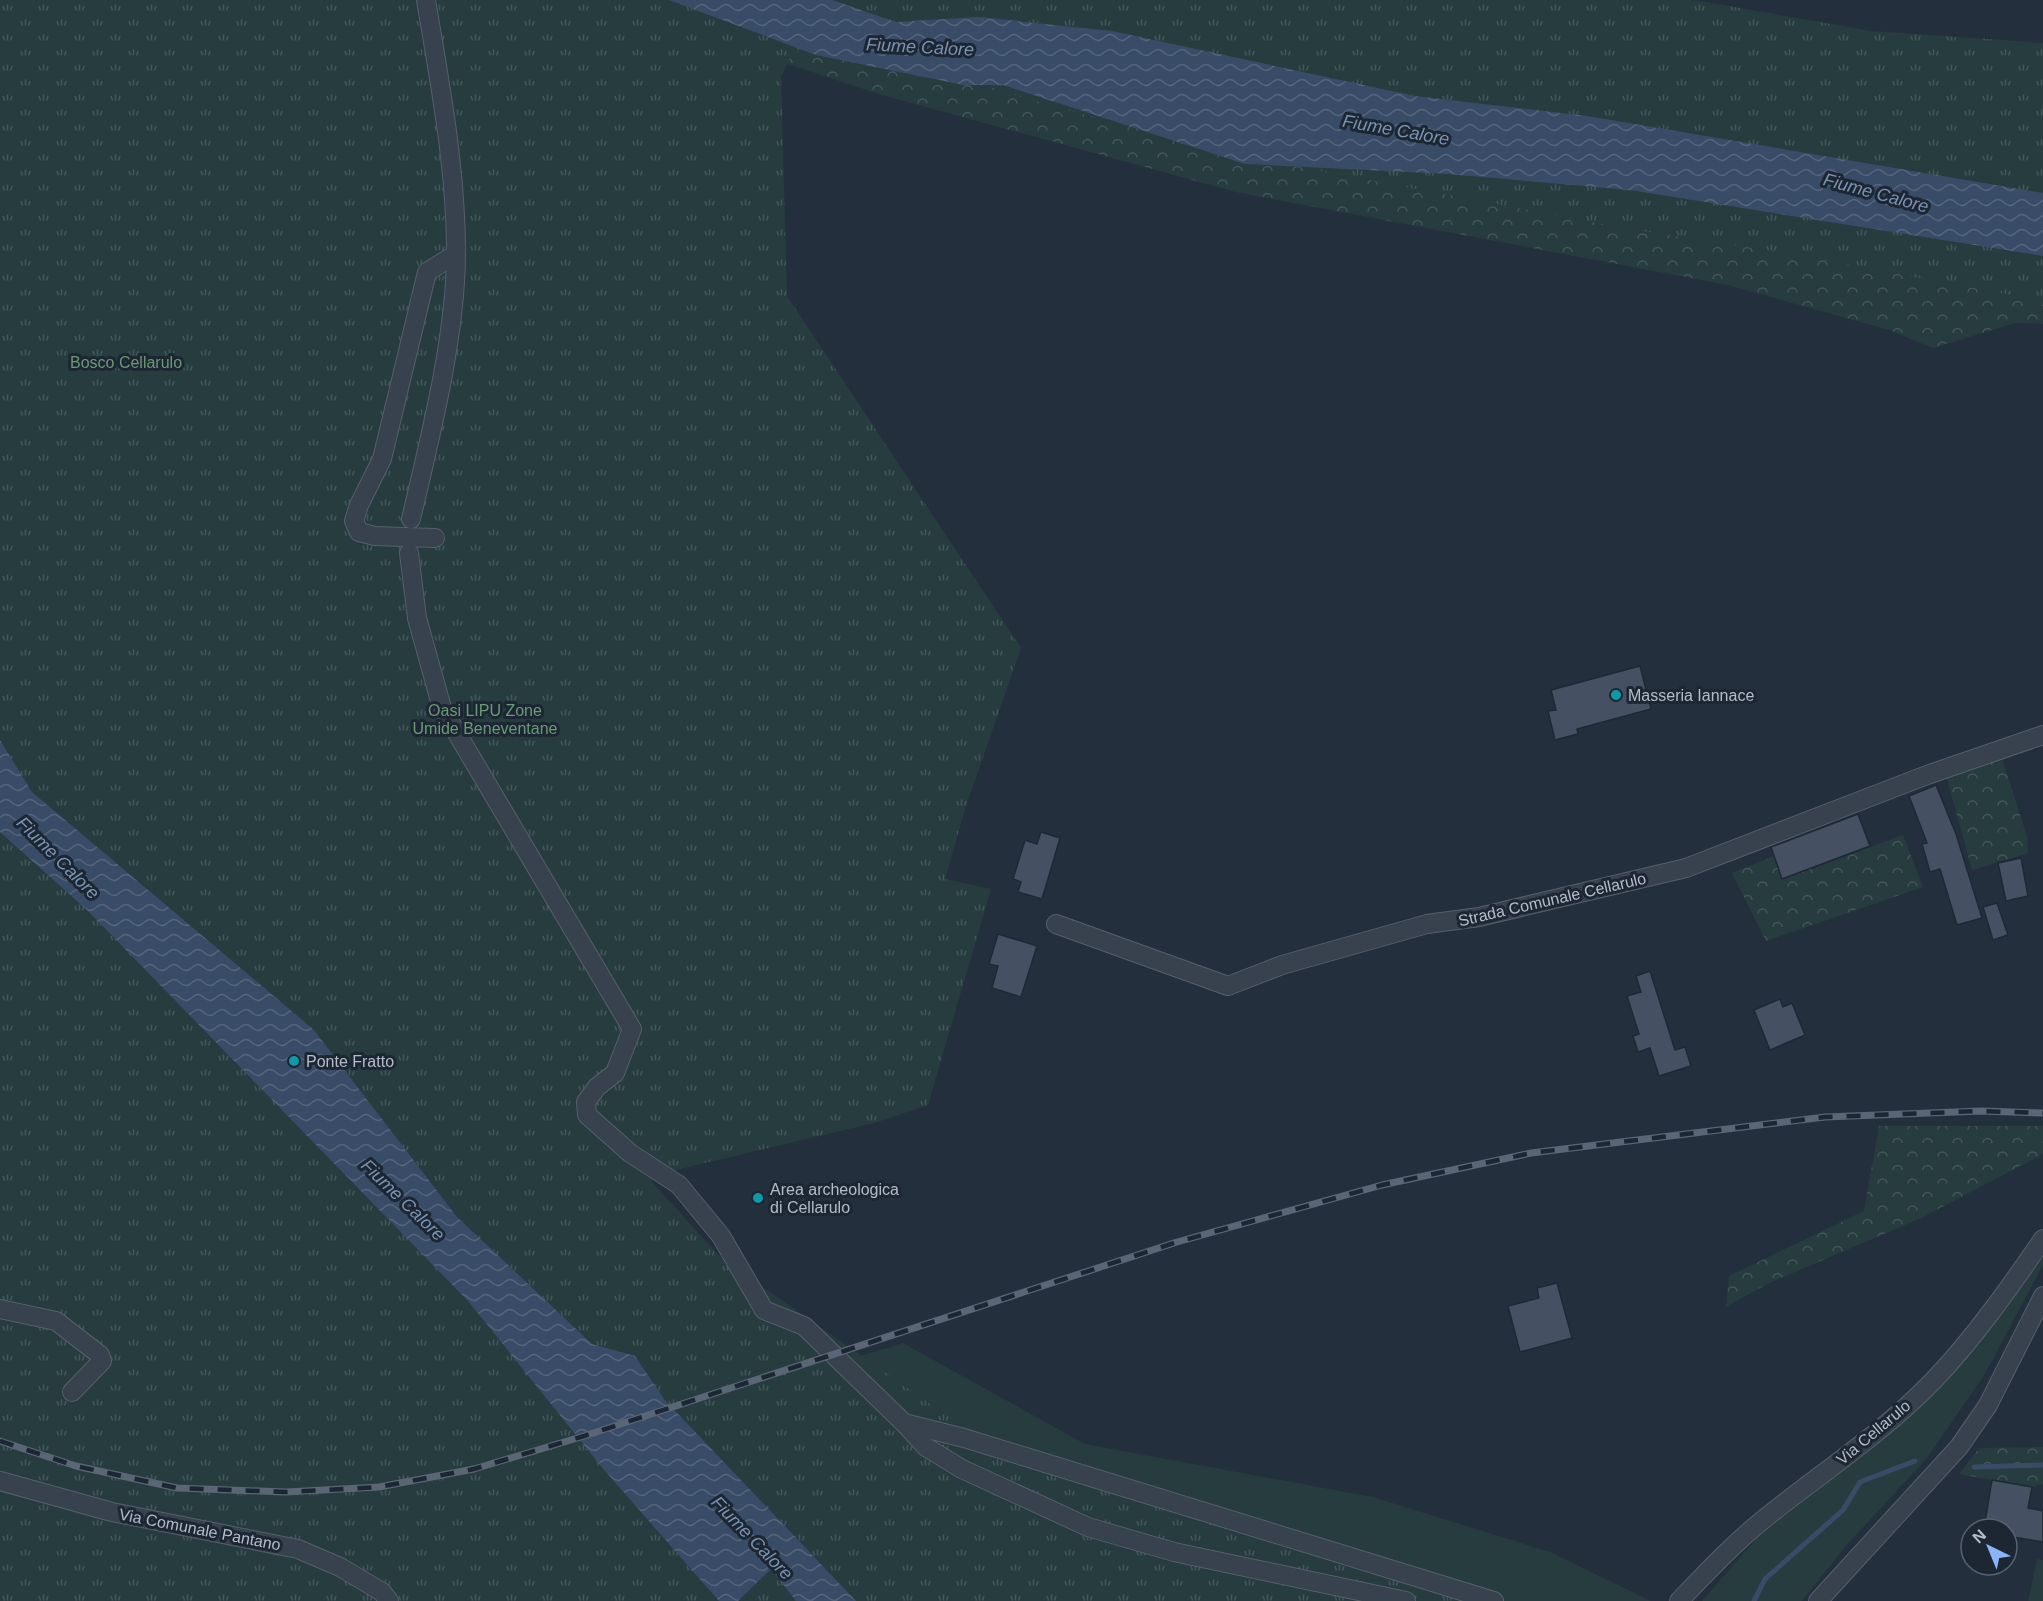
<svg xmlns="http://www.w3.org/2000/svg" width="2043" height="1601" font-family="Helvetica,sans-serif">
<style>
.green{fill:#263c3f}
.forest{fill:url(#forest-crowns)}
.park{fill:url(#park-tufts)}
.water{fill:url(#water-waves)}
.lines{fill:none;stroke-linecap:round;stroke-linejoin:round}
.stream{stroke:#394c67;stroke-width:5}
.building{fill:#455162;stroke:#1f2835;stroke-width:1.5}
.minor-casing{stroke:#565f6c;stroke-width:20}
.minor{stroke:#38414e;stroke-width:18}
.rail-casing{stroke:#5a6575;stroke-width:7}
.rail{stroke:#1d2633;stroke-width:4.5;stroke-dasharray:14;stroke-linecap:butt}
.culture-dot{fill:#0f9aa8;stroke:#1d2633;stroke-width:2}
.labels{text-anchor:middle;stroke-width:6;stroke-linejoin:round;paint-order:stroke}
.park-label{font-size:16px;fill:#6b9a76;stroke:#1d2633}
.poi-label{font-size:16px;fill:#b4bcc9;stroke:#1d2633;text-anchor:start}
.street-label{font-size:16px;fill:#b4bcc9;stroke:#1d2633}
.water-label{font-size:18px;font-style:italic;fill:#7c92b1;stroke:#1d2633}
</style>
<defs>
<pattern id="forest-crowns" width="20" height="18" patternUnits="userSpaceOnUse" patternTransform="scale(1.5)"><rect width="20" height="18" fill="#263c3f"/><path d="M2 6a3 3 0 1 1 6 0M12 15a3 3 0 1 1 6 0" fill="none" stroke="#435659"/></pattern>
<pattern id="park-tufts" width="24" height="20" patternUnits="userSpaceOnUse" patternTransform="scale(1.5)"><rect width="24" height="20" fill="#263c3f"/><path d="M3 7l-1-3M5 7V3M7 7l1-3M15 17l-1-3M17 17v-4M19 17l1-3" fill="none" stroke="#435659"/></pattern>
<pattern id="water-waves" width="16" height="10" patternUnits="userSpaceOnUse" patternTransform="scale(1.5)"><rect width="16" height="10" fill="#394c67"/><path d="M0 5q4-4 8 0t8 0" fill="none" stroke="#53647b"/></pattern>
</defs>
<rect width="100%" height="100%" fill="#242f3e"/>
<path class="green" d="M2043 1257V1265L1985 1374 1927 1458 1845 1547 1802 1601H1702L1760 1535 1853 1462 1940 1384Z
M903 1343 1085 1444 1373 1497 1550 1552 1651 1601H1341L831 1365Z
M2037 1559 2043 1560V1601H2028Z"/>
<path class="forest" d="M646 17 1448 174 2043 256V324L2015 323 1933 348 1889 330 1728 285 1236 192 879 94Z
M2001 755 2027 837 2028 853 1972 870 1946 775Z
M1903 835 1923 887 1766 941 1732 873 1774 856 1783 879Z
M1879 1126H2043V1154L1919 1219 1769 1283 1726 1307 1729 1276 1864 1211Z
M2043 1447V1484L2032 1487 1959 1474 1979 1448Z"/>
<path class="park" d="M0 0H1694L1871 31 2043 43V301L1797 255 1630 229 1240 156 1027 99 934 69 799 39 781 77 787 296 1021 648 966 806 945 879 991 889 928 1105 874 1123 650 1176 652 1182 722 1259 955 1421 1093 1472 1492 1601H0Z"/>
<path class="water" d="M669 0H832L896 22 979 17 1112 31 1415 96 1587 116 2043 193V256L1630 190 1448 174 1245 164 1003 85H963L816 55Z
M0 740 32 792 313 1029 457 1217 592 1344 635 1356 664 1399 856 1601H796L771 1569 738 1601H719L605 1471 468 1301 88 911 0 832Z"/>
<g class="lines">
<path class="stream" d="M1974 1467 2043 1465
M1754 1601 1765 1579 1843 1510 1860 1482 1915 1461"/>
</g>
<path class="building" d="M1640 666 1651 709 1577 729 1578 734 1555 740 1548 711 1556 710 1551 690Z
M1936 785 1956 834 1982 918 1957 925 1940 869 1930 872 1922 844 1927 843 1909 796Z
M1858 814 1870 846 1782 879 1771 847Z
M1041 832 1060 838 1042 899 1018 892 1021 882 1013 879 1025 840 1037 844Z
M2021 858 2028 896 2006 901 1998 863Z
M1997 903 2008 935 1993 940 1983 907Z
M998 934 1037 946 1021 997 992 988 998 966 989 964Z
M1650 971 1675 1050 1685 1047 1691 1066 1659 1076 1650 1048 1638 1052 1633 1036 1639 1034 1627 996 1641 992 1636 976Z
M1780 999 1783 1007 1792 1003 1805 1035 1770 1050 1754 1010Z
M1557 1283 1572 1338 1520 1352 1508 1306 1539 1298 1537 1288Z
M1992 1480 2032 1487 2028 1508 2043 1511V1542L2007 1536V1529H1984Z"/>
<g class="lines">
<g class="minor-casing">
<path id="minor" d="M411 519C430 438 456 336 456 253 456 168 440 84 426 0
M435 538 375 536 359 532 354 521 359 505 382 459 427 272 456 254
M409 553 417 618 442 708 632 1029 615 1073 597 1087 586 1102 587 1115 630 1153 679 1185 721 1236 764 1310 804 1326 904 1423 964 1438 1494 1601
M1056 924 1228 986 1282 965 1427 924 1479 917 1686 868 1927 775 2043 735
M0 1309 56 1321 100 1355 102 1361 72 1392
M904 1423 926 1447 962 1469 1088 1527 1174 1552 1406 1601
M0 1481 112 1512 298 1549 340 1567 382 1592 389 1601
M1679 1601C1706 1573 1733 1544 1764 1519 1821 1473 1883 1433 1934 1380 1975 1337 2010 1287 2043 1239
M1818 1601 1959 1447 1988 1405 2043 1296"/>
</g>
<use href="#minor" class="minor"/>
<g class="rail-casing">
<path id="rail" d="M0 1441 76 1466 177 1488 286 1492 379 1487 474 1469 584 1436 1177 1242 1382 1185 1531 1153 1825 1117 1981 1111 2043 1113"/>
</g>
<use href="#rail" class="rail"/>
</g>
<g class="culture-dot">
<circle cx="1616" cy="695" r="6"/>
<circle cx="294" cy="1061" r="6"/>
<circle cx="758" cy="1198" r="6"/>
</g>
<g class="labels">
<g class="park-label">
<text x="126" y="368">Bosco Cellarulo</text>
<text x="485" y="716">Oasi LIPU Zone<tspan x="485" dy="18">Umide Beneventane</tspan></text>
</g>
<g class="poi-label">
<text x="1628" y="701">Masseria Iannace</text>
<text x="306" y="1067">Ponte Fratto</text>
<text x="770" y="1195">Area archeologica<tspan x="770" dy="18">di Cellarulo</tspan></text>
</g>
<g class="street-label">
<text transform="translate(1552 899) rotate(-13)" y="6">Strada Comunale Cellarulo</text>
<text transform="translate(1873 1432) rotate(-40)" y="6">Via Cellarulo</text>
<text transform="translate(200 1529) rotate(11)" y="6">Via Comunale Pantano</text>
</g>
<g class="water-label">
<text transform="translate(920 47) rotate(3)" y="6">Fiume Calore</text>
<text transform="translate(1396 130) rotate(10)" y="6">Fiume Calore</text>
<text transform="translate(1876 193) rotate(15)" y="6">Fiume Calore</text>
<text transform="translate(58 858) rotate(45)" y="6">Fiume Calore</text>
<text transform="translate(403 1200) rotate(44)" y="6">Fiume Calore</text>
<text transform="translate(752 1538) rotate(46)" y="6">Fiume Calore</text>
</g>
</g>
<g transform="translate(1989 1547) rotate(317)"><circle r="28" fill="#1d2633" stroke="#59626f" stroke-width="1.5"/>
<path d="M0-4.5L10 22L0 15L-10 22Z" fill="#8ab4f8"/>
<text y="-9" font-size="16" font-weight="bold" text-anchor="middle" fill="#b4bcc9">N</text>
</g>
</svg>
